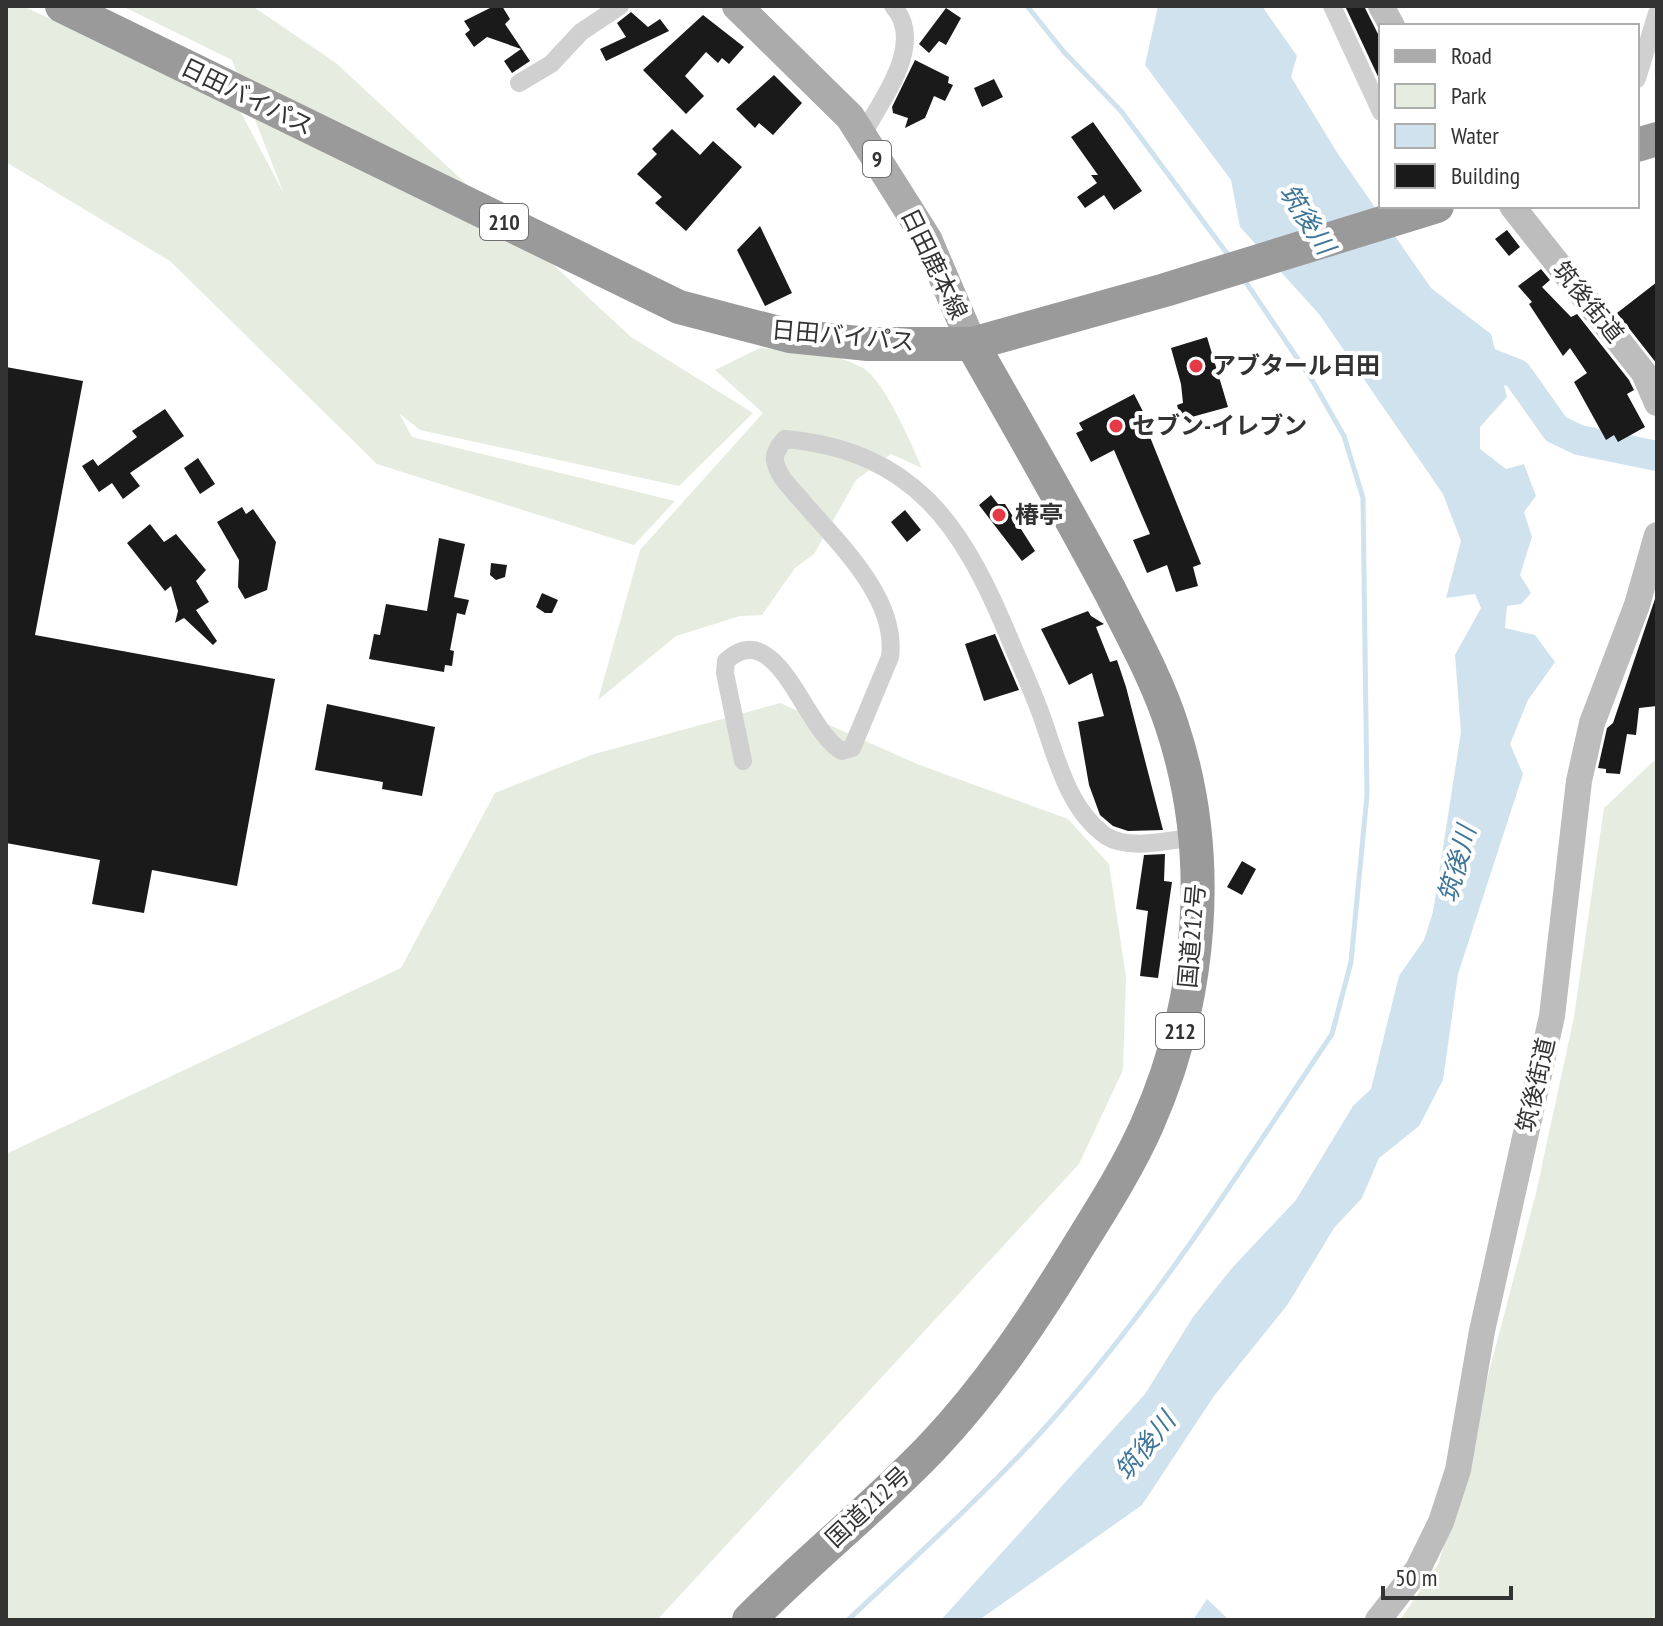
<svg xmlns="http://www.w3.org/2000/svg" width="1663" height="1626" font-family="'PT Sans Narrow','Noto Sans JP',sans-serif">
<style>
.green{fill:#e6ecdf}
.water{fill:#cfe2ee}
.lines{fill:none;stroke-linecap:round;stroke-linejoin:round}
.stream{stroke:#cfe2ee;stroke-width:5}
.river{stroke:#cfe2ee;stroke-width:30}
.building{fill:#1a1a1a}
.street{stroke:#d0d0d0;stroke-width:18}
.secondary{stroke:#bdbdbd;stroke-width:26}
.primary{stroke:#ababab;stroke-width:30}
.highway{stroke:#9a9a9a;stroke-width:34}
.poi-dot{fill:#e63946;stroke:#fff;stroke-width:3}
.labels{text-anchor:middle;stroke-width:8;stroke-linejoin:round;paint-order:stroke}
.shield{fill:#fff;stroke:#707070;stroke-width:2}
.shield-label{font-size:22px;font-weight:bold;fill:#333}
.street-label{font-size:24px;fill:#333;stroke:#fff}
.poi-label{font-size:24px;font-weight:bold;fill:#333;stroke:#fff;text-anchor:start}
.water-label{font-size:26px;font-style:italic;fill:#3f7597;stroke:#fff}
</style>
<rect width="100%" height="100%" fill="#fff"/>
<path class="green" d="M6 6H23L239 109 284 194 232 60 122 6H252L336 63 631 337 753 413 679 486 420 430 399 413 412 437 675 501 634 545 377 464 170 261 6 162Z
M760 348C793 351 833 351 863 368 884 380 912 445 922 468L891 454 856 480 814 554 795 568 762 615 740 616 676 636 598 700 640 550 763 413 715 370Z
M780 703 917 764 1068 819 1109 864 1126 977 1123 1070 1079 1164 657 1620H6V1154L401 968 495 793 591 755Z
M1657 758V1620H1400L1439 1563 1536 1193 1574 1017 1604 808Z"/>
<path class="water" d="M1158 6H1265L1264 9 1297 56 1291 77 1338 154 1431 288 1491 334 1507 397 1480 427V449L1506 469 1524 464 1536 496 1524 512 1532 537 1520 575 1531 593 1521 604 1507 606 1505 628 1535 635 1555 662 1528 700 1510 744 1523 774 1458 974 1443 1080 1419 1126 1379 1158 1362 1198 1334 1228 1288 1304 1214 1396 1142 1505 979 1620H941L1145 1394 1193 1317 1232 1268 1296 1200 1353 1106 1371 1089 1399 976 1424 940 1433 912 1461 732 1455 655 1481 608 1475 594 1446 598 1461 541 1443 494 1319 314 1240 227 1231 180 1145 65Z
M1207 1599 1229 1620H1193Z"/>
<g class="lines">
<path class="stream" d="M1027 6 1064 52 1121 111 1229 256
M848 1620C914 1558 982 1497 1043 1430 1153 1309 1241 1169 1332 1034L1351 962 1367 795 1363 498 1344 436 1312 380 1243 278"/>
<path class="river" d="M1463 358 1479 359 1517 374 1556 429 1579 440 1657 456"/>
</g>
<path class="building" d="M494 6H502L510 19 505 24 530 61 512 73 504 61 521 49 487 37 474 47 465 34 470 30 464 21Z
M1345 6H1364L1381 40V83Z
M946 8 961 18 946 45 939 41 929 53 919 44Z
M631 12 648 27 660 19 669 31 606 61 600 49 626 37 617 23Z
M703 15 744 47 729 64 722 58 718 63 706 52 685 76 704 96 686 114 643 70Z
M915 60 949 77 948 83 953 85 945 101 934 96 925 118 905 128 908 118 893 113 892 107Z
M774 75 802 103 773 135 759 123 755 128 736 109Z
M994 79 1003 97 982 107 974 88Z
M1093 122 1142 191 1114 210 1104 195 1085 208 1077 197 1097 183 1091 175H1098L1071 137Z
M672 129 700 155 713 141 742 167 686 231 655 203 662 197 637 174 657 154 652 149Z
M760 226 792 293 765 306 737 250Z
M1507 230 1520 247 1509 256 1495 239Z
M1541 269 1550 280 1542 287 1571 317 1577 314 1629 380 1634 390 1627 394 1645 427 1618 442 1614 435 1606 440 1574 382 1587 373 1570 348 1563 356 1529 304 1532 302 1518 286Z
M1657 282V364L1617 313Z
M1207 337 1228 407 1181 420 1177 405 1183 403 1181 384 1171 348Z
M6 367 83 381 35 635 275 679 237 886 152 870 144 913 92 904 100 860 6 843Z
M1134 394 1152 429 1148 432 1201 564 1193 567 1198 586 1176 592 1167 565 1147 573 1133 540 1150 534 1114 450 1091 462 1076 433 1083 430 1079 423Z
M165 409 184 436 130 473 140 486 123 499 112 483 99 492 82 466 93 459 98 466 137 437 132 431Z
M198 458 215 484 200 494 184 468Z
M991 495 998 504H1005L1035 551 1022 561 979 505Z
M242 507 246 514 253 509 276 542 267 590 245 599 238 587 239 560 217 522Z
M905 510 921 530 907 542 891 522Z
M150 524 164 542 176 534 206 570 196 581 209 602 196 610 217 641 213 645 184 618 175 623 178 611 171 586 165 591 127 543Z
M439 538 465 544 454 597 469 600 465 615 457 613 450 650 454 651 452 666 445 665 444 672 369 659 374 634 380 635 386 604 427 611Z
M491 563 507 565 505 577 496 580 490 575Z
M542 593 558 600 552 613H545L536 607Z
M1657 593V706L1639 708 1636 735 1627 734 1620 774 1606 773V769L1598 768 1607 728 1613 723Z
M1088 611 1091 616 1104 624 1096 627 1110 662 1117 660 1126 687 1163 830 1128 831 1113 826 1100 815 1089 785 1078 722 1104 716 1092 673 1069 685 1041 629Z
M995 634 1019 690 984 701 965 644Z
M327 704 435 727 422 796 382 789 383 782 315 770Z
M1165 854 1164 881 1172 882 1158 978 1140 976 1148 911 1136 909 1144 855Z
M1242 861 1256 869 1242 895 1227 887Z"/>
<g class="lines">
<path class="street" d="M1332 6 1381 112
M1637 79 1657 13
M519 83 551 64 581 32 620 6
M862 136C880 101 927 44 893 6
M743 761 725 673 726 661C778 614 805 732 842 751L852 748 890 657C898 598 837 542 802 501 792 489 777 476 775 460 774 452 780 445 785 439 914 451 962 525 1008 635 1020 664 1033 691 1043 720 1057 760 1069 810 1106 836 1129 851 1170 840 1196 837"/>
<path class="secondary" d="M1381 6 1392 26
M1512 206 1644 373 1657 403
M1378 1620 1418 1569 1441 1522 1458 1470 1482 1331 1552 1016 1579 781 1592 723 1637 605 1657 535"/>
<path class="primary" d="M737 6 850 117 927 239 972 344"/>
<path class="highway" d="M62 6 679 307 790 336 868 344H972L1165 290 1437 206
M1637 145 1657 139
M749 1620C808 1560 875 1507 933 1446 987 1389 1032 1322 1073 1255 1099 1213 1127 1170 1147 1125 1202 1001 1215 856 1172 726 1157 679 1132 635 1110 591 1066 508 1019 426 972 344"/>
</g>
<g class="poi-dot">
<circle cx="1196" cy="366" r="8"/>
<circle cx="1116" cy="426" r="8"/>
<circle cx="999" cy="515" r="8"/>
</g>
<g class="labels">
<g class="shield">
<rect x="863" y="141" width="28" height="36" rx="6"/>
<rect x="480" y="204" width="48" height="36" rx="6"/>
<rect x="1156" y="1013" width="48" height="36" rx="6"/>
</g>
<g class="shield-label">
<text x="877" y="167">9</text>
<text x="504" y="230">210</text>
<text x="1180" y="1039">212</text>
</g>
<g class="street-label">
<text transform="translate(247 97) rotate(26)" y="8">日田バイパス</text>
<text transform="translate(934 264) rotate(64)" y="8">日田鹿本線</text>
<text transform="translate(1588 302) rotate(51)" y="8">筑後街道</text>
<text transform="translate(843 336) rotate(5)" y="8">日田バイパス</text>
<text transform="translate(1192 936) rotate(-85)" y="8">国道212号</text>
<text transform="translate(1536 1085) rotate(-77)" y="8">筑後街道</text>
<text transform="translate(868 1507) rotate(-43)" y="8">国道212号</text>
</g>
<g class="poi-label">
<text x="1212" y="374">アブタール日田</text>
<text x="1132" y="434">セブン-イレブン</text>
<text x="1015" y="523">椿亭</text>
</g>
<g class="water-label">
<text transform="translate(1307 219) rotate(57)" y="9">筑後川</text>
<text transform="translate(1457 864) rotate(-75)" y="9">筑後川</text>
<text transform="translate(1145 1446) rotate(-51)" y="9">筑後川</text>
</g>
</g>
<rect width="1663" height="1626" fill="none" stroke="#333333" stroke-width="16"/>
<rect x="1379" y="24" width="260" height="184" fill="#ffffff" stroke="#adadad" stroke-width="2"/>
<rect x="1395" y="50" width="40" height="12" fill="#ababab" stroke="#adadad" stroke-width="2"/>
<text x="1451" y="64" font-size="24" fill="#333333">Road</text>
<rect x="1395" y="84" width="40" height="24" fill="#e6ecdf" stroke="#adadad" stroke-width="2"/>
<text x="1451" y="104" font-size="24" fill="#333333">Park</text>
<rect x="1395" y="124" width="40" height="24" fill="#cfe2ee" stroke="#adadad" stroke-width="2"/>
<text x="1451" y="144" font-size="24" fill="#333333">Water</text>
<rect x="1395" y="164" width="40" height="24" fill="#1a1a1a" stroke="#adadad" stroke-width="2"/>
<text x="1451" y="184" font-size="24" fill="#333333">Building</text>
<path d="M1383 1586v12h128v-12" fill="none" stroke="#333333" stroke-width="4"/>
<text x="1395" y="1586" font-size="24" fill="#333333" stroke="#ffffff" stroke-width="6" paint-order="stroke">50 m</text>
</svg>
